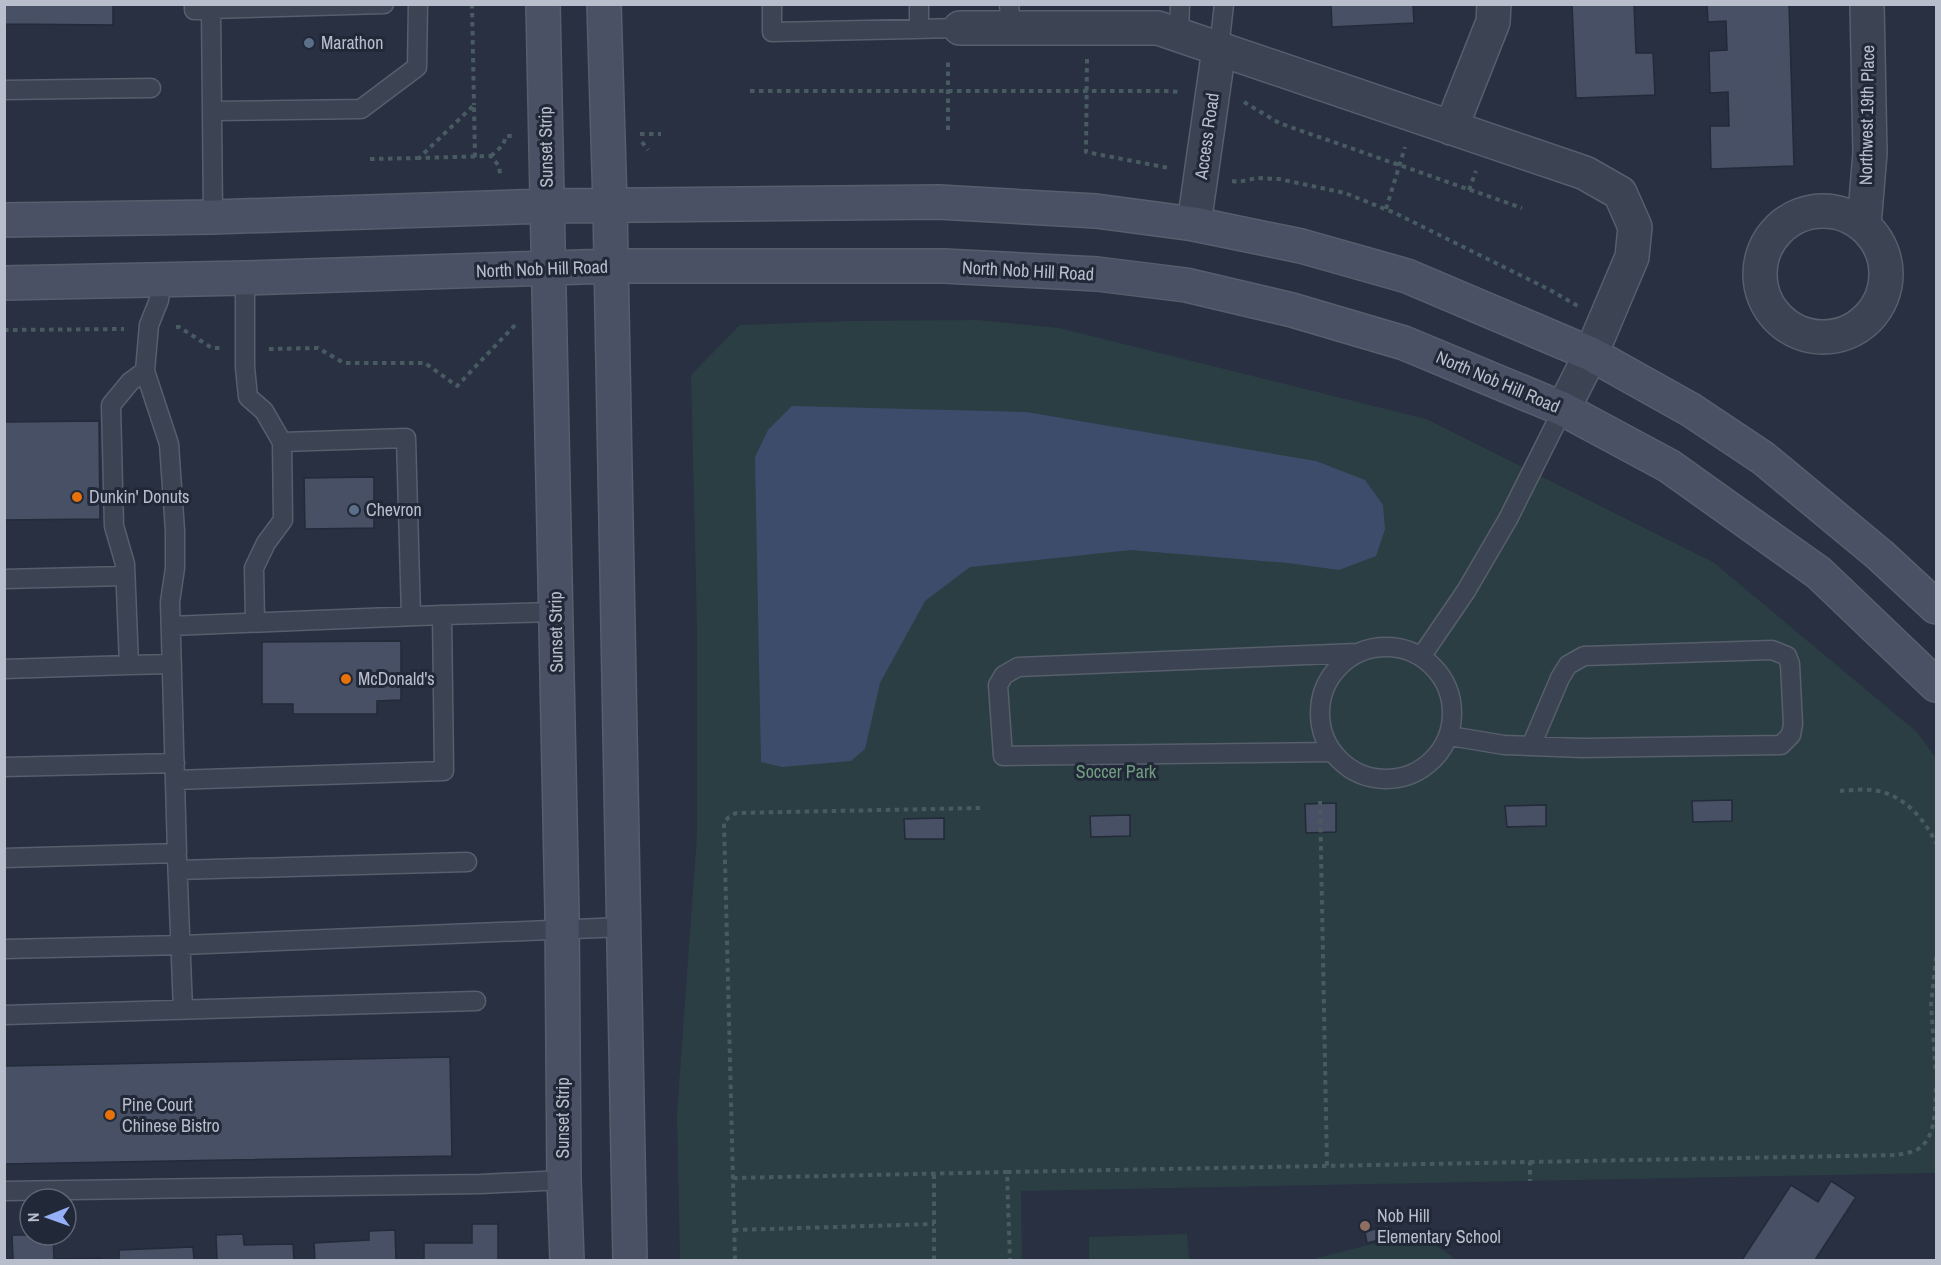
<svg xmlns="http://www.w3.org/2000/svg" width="1941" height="1265" font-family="'Archivo Narrow',sans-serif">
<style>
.green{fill:#2a3e43}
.water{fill:#3e4c6b}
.building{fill:#475064;stroke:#232a39;stroke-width:1.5}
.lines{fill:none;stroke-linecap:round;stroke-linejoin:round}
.lane-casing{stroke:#575e6c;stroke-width:21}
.street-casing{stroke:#575e6c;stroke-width:36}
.secondary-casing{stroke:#575e6c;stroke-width:36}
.path{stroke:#485b60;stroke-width:4;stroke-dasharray:4.5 4.5;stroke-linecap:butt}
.lane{stroke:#3c4352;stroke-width:18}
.street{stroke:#3c4352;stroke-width:33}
.secondary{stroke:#4a5165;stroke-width:33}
.service-dot{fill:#5c6f8a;stroke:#212837;stroke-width:2}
.food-dot{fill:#e8710a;stroke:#212837;stroke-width:2}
.education-dot{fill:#8d6e63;stroke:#212837;stroke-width:2}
.labels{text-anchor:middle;stroke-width:6;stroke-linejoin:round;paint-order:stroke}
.poi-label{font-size:18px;fill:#b9becc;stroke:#212837;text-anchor:start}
.street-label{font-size:18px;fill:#b9becc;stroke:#212837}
.park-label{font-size:18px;fill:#719c80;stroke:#212837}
</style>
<rect width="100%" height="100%" fill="#283042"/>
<path class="green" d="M978 320 1059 328 1426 419 1713 562 1917 732 1936 758V1173L1021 1191 1022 1260H680L677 1113 697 835V625L691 375 740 325 851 321Z
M1417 1233 1450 1255 1454 1260H1316L1317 1258Z
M1187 1234 1189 1260H1089V1237Z"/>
<path class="water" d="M792 406 1026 412 1316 461 1365 480 1383 505 1385 529 1376 556 1339 570 1288 563 1131 550 970 567 925 601 880 683 865 749 851 761 782 767 761 762 755 457 768 430Z"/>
<path class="building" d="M4 4H113V25L4 24Z
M1331 4H1413L1414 23 1332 27Z
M1572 4H1634L1636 53H1653L1655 95 1576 98Z
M1707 4H1789L1794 166 1711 169 1710 126H1729L1728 92 1710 93 1709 51 1727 50 1726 21 1708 22Z
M99 421 100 519 4 520V422Z
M374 477V528L305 529 304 478Z
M401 641V700L377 701V714H293V704H262V642Z
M1732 800V821L1693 822 1692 801Z
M1336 803V832L1306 833 1305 804Z
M1546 805V826L1507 827 1505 806Z
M1130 815V836L1091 837 1090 816Z
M944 818V839H905L904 819Z
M450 1057 452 1156 4 1164V1066Z
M1831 1181 1856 1197 1815 1260H1742L1791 1185 1818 1202Z
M472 1224H498V1260H424V1243H472Z
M1388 1225 1391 1237 1367 1243 1365 1232Z
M395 1230 396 1260H315L314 1243 369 1240V1231Z
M243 1234 244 1245 293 1244 294 1260H217L216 1235Z
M12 1235H53L54 1259 101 1258 102 1260H13Z
M193 1247 194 1260H119V1250Z"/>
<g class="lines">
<g class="lane-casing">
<path id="lane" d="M194 4V10L211 9
M772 4V32L960 28
M919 4V29
M1009 4 1011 28
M1179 35 1180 4
M1219 49 1224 4
M4 90 151 88
M213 111 361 109 417 67 418 4
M213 217 211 9 384 4
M245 278V367L248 397 264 411 282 442 406 438 411 616
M4 579 125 576
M255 622 254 568 266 543 283 520 282 442
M171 626 442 615
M1320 713a66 66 0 1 1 132 0a66 66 0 1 1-132 0Z
M1421 657 1466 591 1508 519 1563 409
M129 665 172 664
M4 669 129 665 125 564 114 526 111 405 130 382 145 371
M1450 736 1504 745 1582 748 1781 745 1791 735 1793 724 1790 664 1787 656 1772 650 1584 656 1568 665 1560 678 1531 746
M1333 752 1003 756 998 685 1004 675 1018 667 1357 653
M4 767 175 763
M175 780 444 771 442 615 556 612
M177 857 183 1010
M4 858 177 853 170 602 175 568V531L169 444 145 371 149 325 159 300 161 280
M178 870 467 862
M4 949 182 945 623 927
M4 1015 476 1001
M4 1191 481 1184 564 1180"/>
</g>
<g class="street-casing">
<path id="street" d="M960 28H1158L1585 173 1620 193 1635 227 1632 257 1591 354 1563 409
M1451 128 1493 22 1494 4
M1760 274a63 63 0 1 1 126 0a63 63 0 1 1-126 0Z
M1194 224 1219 49
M1864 225 1870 153 1867 4"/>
</g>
<g class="secondary-casing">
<path id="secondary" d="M543 4 562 913 564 1180 567 1260
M604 4 610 205 630 1260
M4 220 213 217 547 206 939 202 1096 211 1194 224 1301 246 1407 276 1591 354 1691 410 1763 458 1880 555 1936 607
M4 283 245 278 611 266H944L1097 274 1186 285 1292 310 1404 343 1563 409 1669 466 1819 573 1936 685"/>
</g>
<path class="path" d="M472 4 474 105
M1087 59 1086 152 1169 168
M750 91H1165L1181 92
M1244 102 1279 123 1522 208
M948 130V59
M640 134H661
M642 142 648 150
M491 156 503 145 506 136H513
M475 157 474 105 419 158 491 156 499 166 500 174
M370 159 419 158
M1232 181 1238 182 1257 178 1279 179 1345 193 1395 213 1550 290 1578 306
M1469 190 1476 171
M1386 209 1405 147
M176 327H179L212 348H220
M4 330 124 329
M269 349 318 348 344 363H425L457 386 517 323
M1840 791C1850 790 1862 789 1873 790 1903 794 1924 818 1936 843
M1320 801 1327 1166
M1936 957 1931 1005 1936 1074
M1530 1162 1897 1155C1906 1153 1917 1152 1923 1145 1937 1131 1935 1103 1936 1085
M1007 1172 1530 1162V1181
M733 1178 1007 1172 1010 1260
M734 1230 934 1224
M735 1260 724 822 729 817 736 813 980 808
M934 1260V1174"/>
<use href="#lane" class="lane"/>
<use href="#street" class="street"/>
<use href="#secondary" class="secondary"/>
</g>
<g class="service-dot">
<circle cx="309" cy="43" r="6"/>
<circle cx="354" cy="510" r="6"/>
</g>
<g class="food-dot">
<circle cx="77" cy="497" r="6"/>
<circle cx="346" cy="679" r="6"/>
<circle cx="110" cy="1115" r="6"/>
</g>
<circle class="education-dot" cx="1365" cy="1226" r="6"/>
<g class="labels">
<g class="poi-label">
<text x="321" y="49">Marathon</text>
<text x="89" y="503">Dunkin' Donuts</text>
<text x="366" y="516">Chevron</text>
<text x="358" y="685">McDonald's</text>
<text x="122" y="1111">Pine Court<tspan x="122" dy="21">Chinese Bistro</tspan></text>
<text x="1377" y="1222">Nob Hill<tspan x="1377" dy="21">Elementary School</tspan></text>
</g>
<g class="street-label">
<text transform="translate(1867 115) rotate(-89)" y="6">Northwest 19th Place</text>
<text transform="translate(1207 136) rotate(-82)" y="6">Access Road</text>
<text transform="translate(546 147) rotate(-91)" y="6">Sunset Strip</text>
<text transform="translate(542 269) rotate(-2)" y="6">North Nob Hill Road</text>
<text transform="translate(1028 271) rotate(3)" y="6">North Nob Hill Road</text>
<text transform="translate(1498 382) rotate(23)" y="6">North Nob Hill Road</text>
<text transform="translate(556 632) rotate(-91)" y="6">Sunset Strip</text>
<text transform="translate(563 1118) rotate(-90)" y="6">Sunset Strip</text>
</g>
<g class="park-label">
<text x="1116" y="778">Soccer Park</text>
</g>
</g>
<rect width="1941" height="1265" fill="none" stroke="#b9becc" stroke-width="12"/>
<g transform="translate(48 1217) rotate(269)"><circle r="28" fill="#212837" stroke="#5e6473" stroke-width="1.5"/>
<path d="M0-4.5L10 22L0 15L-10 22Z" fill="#95b0f6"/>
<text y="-9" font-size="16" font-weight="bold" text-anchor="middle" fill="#b9becc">N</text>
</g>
</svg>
